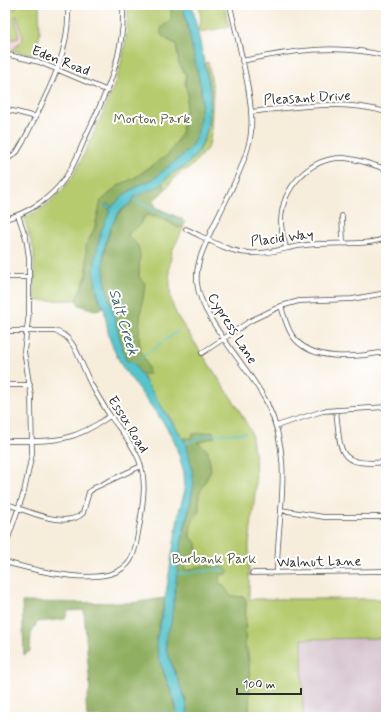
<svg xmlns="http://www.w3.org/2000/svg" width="391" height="722" font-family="Mynerve,sans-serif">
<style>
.built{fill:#f6cfd7}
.industrial{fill:#d1bdc9}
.green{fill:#b6cb6e;stroke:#707b4c}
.forest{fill:#90af61;stroke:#5e6d46}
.water{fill:#57c4cc;stroke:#41787c}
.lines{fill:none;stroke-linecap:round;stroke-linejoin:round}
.stream{stroke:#57c4cc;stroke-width:1.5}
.street-casing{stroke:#4a4845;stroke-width:5.5}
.street{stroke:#fff;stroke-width:4}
.labels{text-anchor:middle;stroke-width:4;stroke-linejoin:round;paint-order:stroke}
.street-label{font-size:14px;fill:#2b2b2b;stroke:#fff}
.park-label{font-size:14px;fill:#555b3f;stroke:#fff}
.water-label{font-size:15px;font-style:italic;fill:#3a6163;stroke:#fff}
</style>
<rect width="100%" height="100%" fill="#fff"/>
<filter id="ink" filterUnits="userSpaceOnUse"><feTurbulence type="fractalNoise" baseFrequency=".025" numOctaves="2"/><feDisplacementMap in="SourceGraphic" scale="8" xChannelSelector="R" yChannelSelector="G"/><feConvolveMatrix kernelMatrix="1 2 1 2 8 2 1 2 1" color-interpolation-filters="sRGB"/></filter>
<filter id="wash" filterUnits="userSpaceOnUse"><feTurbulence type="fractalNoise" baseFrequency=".012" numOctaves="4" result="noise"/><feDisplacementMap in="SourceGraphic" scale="16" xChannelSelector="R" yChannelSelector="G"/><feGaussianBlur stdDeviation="0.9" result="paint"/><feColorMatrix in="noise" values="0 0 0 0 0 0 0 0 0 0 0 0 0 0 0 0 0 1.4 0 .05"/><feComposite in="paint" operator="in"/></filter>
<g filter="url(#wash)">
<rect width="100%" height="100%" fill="#f7eddb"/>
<path class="built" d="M5 5H15L23 40 12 50 5 49Z"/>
<path class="industrial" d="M386 638V717H303L302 639Z"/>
<path class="green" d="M5 5H13L15 10V5H39L40 34 35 55 12 50 23 39 17 16H15L19 38 11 40 8 39 6 28 5 31Z
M128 5H183L198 127 153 179 99 299 35 301 34 251 24 218C39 211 52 202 63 189 76 175 83 156 91 139 113 91 128 59 128 5Z
M199 5H224L229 27 199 32 201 20Z
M208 62 213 89 211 132 209 146 190 168 183 171 176 176 166 189 162 183C173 172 191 165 199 151 214 127 211 89 205 63Z
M133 201 184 227 172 251 169 269 171 301 177 316 238 408 251 432 255 459 256 485 249 544V599H386V638L302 639 303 717H246L249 710 248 650 245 646 246 600 244 597 231 596 174 599 186 520 187 445 174 424 134 367 112 309Z"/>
<path class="forest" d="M171 5H183L201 88 202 104 197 136 188 151 153 179 138 186 122 196 112 207 106 204 110 211 94 276 99 299 104 308 95 310 79 305 76 300 87 274 86 245 94 230 101 201 119 185 134 178 169 154 181 134 188 94 185 85 186 75 179 64 176 44 164 38 160 33 162 27 171 20Z
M162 183 166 189 153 201 157 208 182 219 185 222 183 227 178 228 167 221 147 215C143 218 143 220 141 223 138 229 131 229 128 235L138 246 140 254 139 277 145 283C143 306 137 324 140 348 142 357 149 364 149 374H139L126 360 119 341 118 330 104 283 103 264 106 243 111 228 118 214 133 201 134 197Z
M213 432 215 437 197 443 202 445 208 451 211 470 199 494V512C192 519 190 527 190 537L197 543 198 552 195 556 184 562 185 570C190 571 192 568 197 567 206 565 217 566 226 568L229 571 227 574 220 575 219 583 223 585 231 596 244 597 246 600 245 646 249 661 250 684 249 710 246 717H188L186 701 166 649V637L171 623 180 550 191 504 192 469 187 445 183 438H192V434Z
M165 598C163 612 157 629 157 642 157 665 174 691 177 717H87L86 702 90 689 84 610 68 611 65 619 37 622 31 635 30 651 24 655 22 602 131 603Z"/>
<path class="water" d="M183 5H192L211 94 207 130 199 151 188 164 172 173 159 186 134 197C132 204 124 207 119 212 116 217 113 223 110 229 97 262 106 286 115 319 119 333 121 346 126 360L134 364 187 445 192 469 194 484 180 550 171 623 166 637V649L186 701 188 717H177L176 705 159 659 156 641 163 612 179 512 185 490 184 472 174 440 163 422 123 368 115 352 109 337 104 308 99 299 94 276 95 260 101 231 110 211V209L105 206 106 203 112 207 122 196 138 186 153 179 188 151 197 136 202 104 201 88Z"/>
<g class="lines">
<path class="stream" d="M133 200 182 223
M133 364 178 331
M184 444 206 435 246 433
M177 574 224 569"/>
</g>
</g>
<g filter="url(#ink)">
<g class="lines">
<g class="street-casing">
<path id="street" d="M230 5C237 40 257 106 250 139 244 168 224 204 211 231 204 248 195 264 197 283 201 320 250 368 267 403 295 462 277 511 277 573
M5 54 39 62 108 91
M242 61C288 51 339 43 386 56
M5 109 36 117
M251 112C296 107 342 99 386 112
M5 161 17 152 23 142C44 99 71 55 68 5
M342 216 343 242
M5 219C25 214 45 202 59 186 71 172 78 155 85 138 106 94 125 56 123 5
M186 229C206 238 227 252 249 253 268 255 287 247 306 245 331 241 364 247 386 238
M286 248C284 239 281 230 281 221 282 187 310 157 344 158 359 159 372 165 386 169
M5 277H30
M281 306C284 315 286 326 292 335 310 363 357 357 386 352
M5 331H54C77 335 81 368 92 386 98 396 104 407 111 417 121 431 133 444 139 460 147 481 143 501 140 523 137 535 137 550 130 561 110 591 33 570 5 562
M202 353 250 321 281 306 299 301 352 299 386 293
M5 385H30
M336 410C341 452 336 467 386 462
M276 426 323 411 386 407
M5 441C52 441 70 444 110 416
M5 503C24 510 66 530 83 513L89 492 94 488 141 466
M281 510 324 517H386
M5 547 24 492 32 454 31 395 24 351 29 313V258L26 238 18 215
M252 573 386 571"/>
</g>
<use href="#street" class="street"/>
</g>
</g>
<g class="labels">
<g class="street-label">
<text transform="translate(61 60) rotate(21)" y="5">Eden Road</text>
<text transform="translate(307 97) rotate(-3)" y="5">Pleasant Drive</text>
<text transform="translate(282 237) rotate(-7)" y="5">Placid Way</text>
<text transform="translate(233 328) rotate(58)" y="5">Cypress Lane</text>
<text transform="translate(129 424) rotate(58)" y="5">Essex Road</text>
<text transform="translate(319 561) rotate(-1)" y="5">Walnut Lane</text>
</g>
<g class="park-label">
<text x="152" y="123">Morton Park</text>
<text x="214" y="563">Burbank Park</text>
</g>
<g class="water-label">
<text transform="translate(124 322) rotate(73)" y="5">Salt Creek</text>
</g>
</g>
<rect width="391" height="722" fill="none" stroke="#fff" stroke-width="20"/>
<path d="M237 688v6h64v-6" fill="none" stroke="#2b2b2b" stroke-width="2"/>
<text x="243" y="688" font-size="12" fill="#2b2b2b" stroke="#ffffff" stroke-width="3" paint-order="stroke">100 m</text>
</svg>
